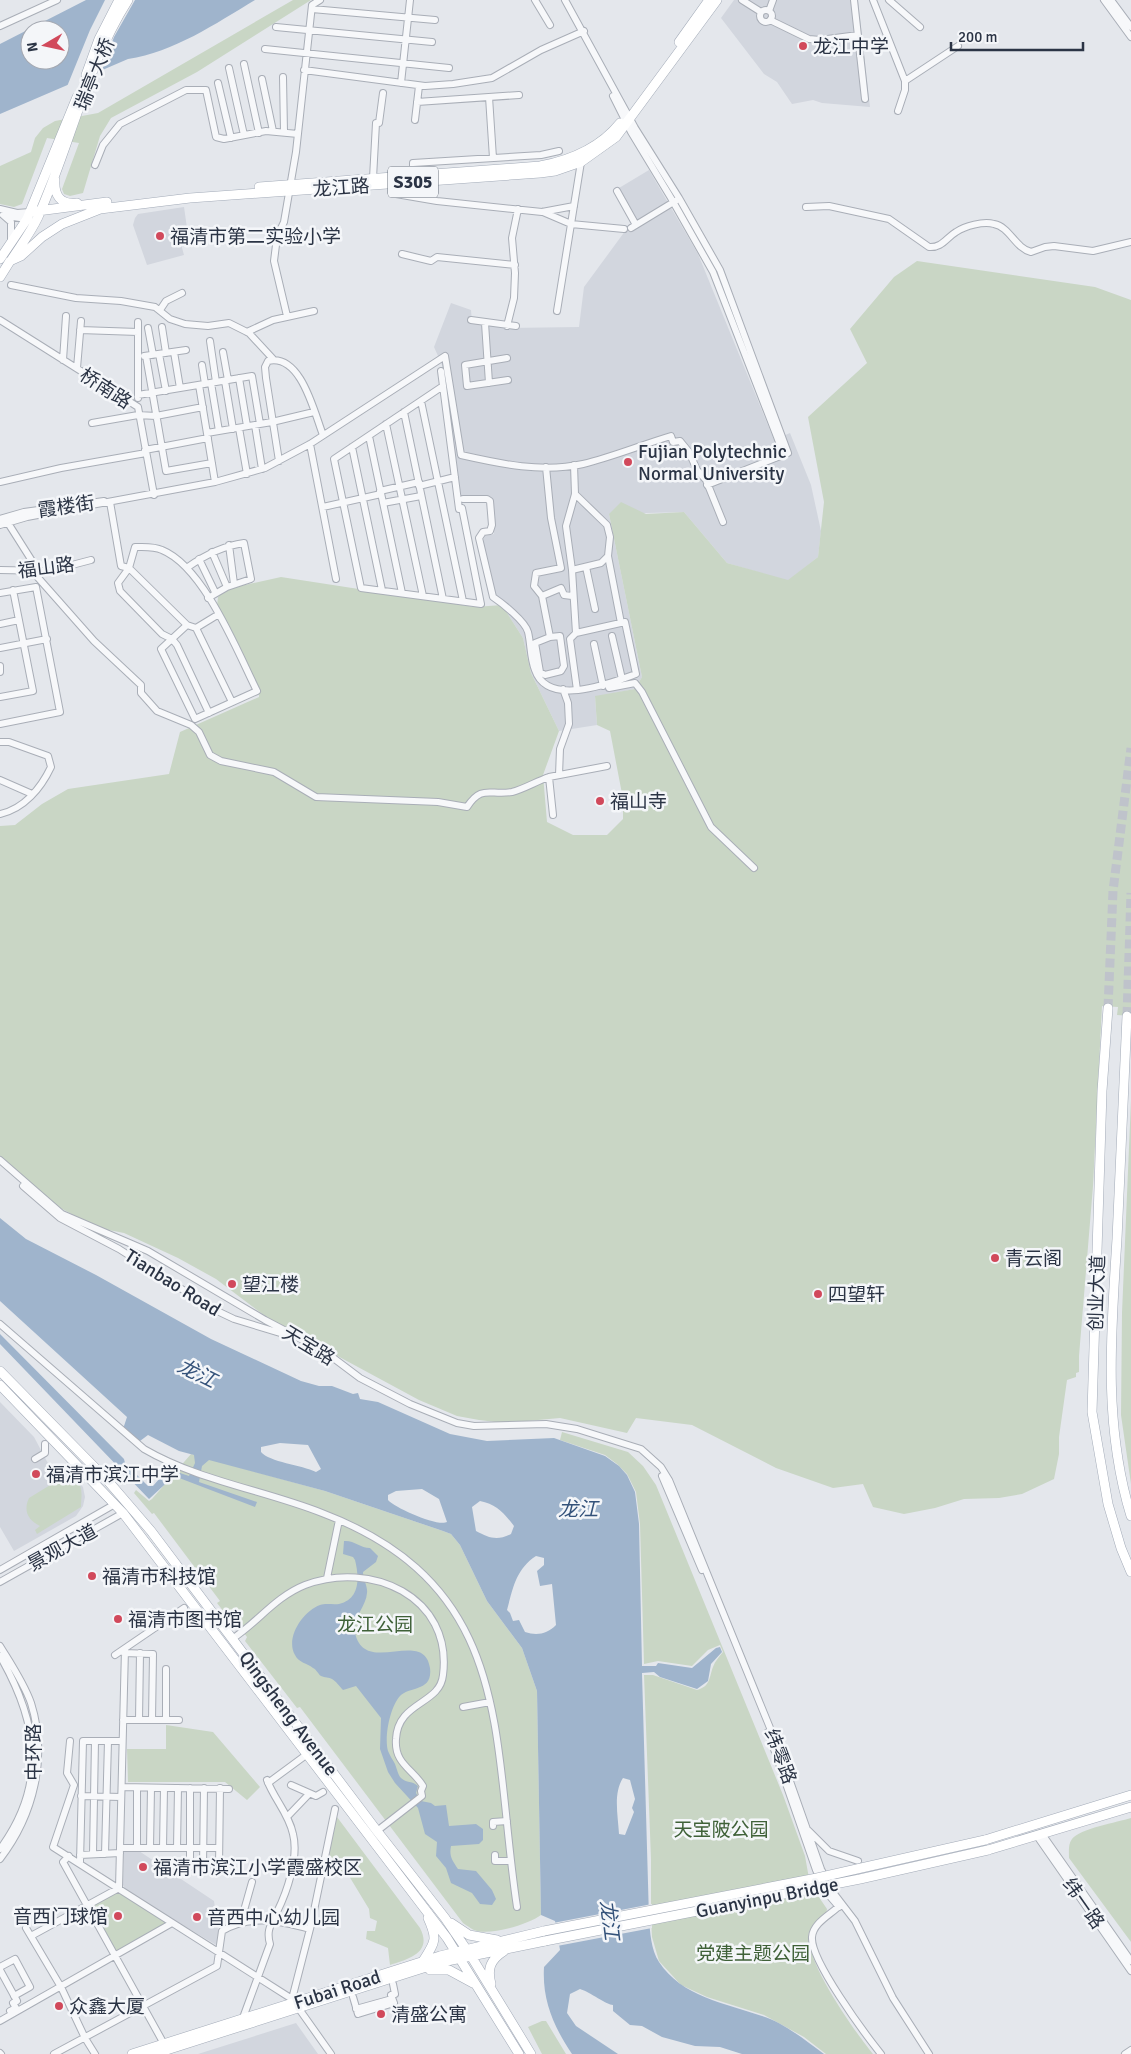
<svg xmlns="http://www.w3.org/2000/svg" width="1131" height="2054" font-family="Signika,'Noto Sans SC',sans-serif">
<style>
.built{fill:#d2d6de}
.green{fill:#c9d6c5}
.water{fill:#9fb4cc;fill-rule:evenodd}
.pier{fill:#e4e7ec}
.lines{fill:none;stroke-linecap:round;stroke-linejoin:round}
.major-tunnel{stroke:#bfc3cb;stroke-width:9;stroke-dasharray:9 4.5;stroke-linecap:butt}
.minor-casing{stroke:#a9aeb7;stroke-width:8}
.major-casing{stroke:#a3abb8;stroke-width:10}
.minor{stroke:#f7f8fa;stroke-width:6}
.major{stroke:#fff;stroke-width:9}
.major-bridge-casing{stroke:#a3abb8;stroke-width:10;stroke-linecap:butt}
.major-bridge{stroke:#fff;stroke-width:9}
.poi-dot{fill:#d1495b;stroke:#f4f6f9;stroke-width:2}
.labels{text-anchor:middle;stroke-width:5;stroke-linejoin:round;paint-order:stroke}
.shield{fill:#f4f6f9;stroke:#676e7b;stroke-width:1}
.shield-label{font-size:18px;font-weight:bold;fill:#2b3445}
.poi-label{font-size:19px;fill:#2b3445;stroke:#f4f6f9;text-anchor:start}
.street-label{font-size:19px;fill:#2b3445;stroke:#f4f6f9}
.park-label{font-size:19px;fill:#3f6138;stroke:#f4f6f9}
.water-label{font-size:20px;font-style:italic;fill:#34527a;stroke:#f4f6f9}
</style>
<rect width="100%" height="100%" fill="#e4e7ec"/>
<path class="built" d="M734 0H858L870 107 822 103 813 100 792 104 777 82 764 74 721 18Z
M649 170 698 254 774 440 790 433 811 485 821 531 818 557 788 581 727 563 684 512 609 514 642 677 635 689 595 697 597 725 559 731 531 673 523 638 502 605H497L483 541 485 536 494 534V502L488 497 459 495 442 365 434 347 451 303 471 310 472 322 507 328 579 327 584 287 631 223 614 191Z
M184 207 188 235 179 237 184 255 147 265 133 225 135 218 138 214Z
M0 1402 34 1437 51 1469 63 1467 83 1487 85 1497 83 1506 76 1516 14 1551 0 1527Z
M124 1849H136L214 1901 219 1937 218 1946 127 1892 123 1885Z
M296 2023 318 2054H198Z"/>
<path class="green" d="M293 0H311L197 72 111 118 100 136 83 193 70 196 64 194 62 189 79 143 47 138 22 204 14 207 0 204V166L31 152 35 138 43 128 55 121 98 113Z
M917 261 1095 287 1131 300V1016L1117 1015 1118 1007 1102 1006 1093 1186 1079 1356V1372L1076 1373V1377L1067 1380 1059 1437V1454L1054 1479 1022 1494 999 1498 964 1499 935 1508 904 1514 873 1507 863 1484 833 1488 776 1468 692 1425 636 1418 627 1433 560 1418 504 1423 479 1420 457 1416 419 1400 269 1319 216 1279 178 1258 124 1233 98 1228 49 1202 0 1159V826L15 825 42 804 68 789 169 774 180 732 259 697V692L217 606 218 597 226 589 281 577 475 607 502 605 523 638 531 673 559 731 543 775 547 822 573 835H607L623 819V799L610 731 597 725 595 696 635 689 642 677 609 514 621 502 646 514 684 512 727 563 788 580 818 557 824 502 808 417 867 363 850 329 894 277Z
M1131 1100V1484L1121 1415 1122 1313Z
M562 1432 628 1452 643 1466 656 1485 783 1795 805 1856 810 1884 827 1909 826 1915 809 1932C803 1959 855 2032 873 2054H826L804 2037 764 2015 707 1997 681 1985 659 1961 652 1937 651 1918V1859L644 1675H653L697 1690C711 1686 709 1677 713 1667 715 1661 719 1657 723 1652L720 1645 708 1650 692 1666 658 1661 644 1664 640 1524 636 1492 627 1474 617 1464 605 1455 560 1440Z
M191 1454 325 1491 443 1531 451 1534 460 1545 487 1601 522 1648 537 1691 541 1915C529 1924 493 1935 477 1931 472 1930 468 1926 463 1923L300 1707 297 1708 245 1641 247 1637 237 1624 234 1625 217 1603 220 1601 154 1513 152 1514 134 1493 136 1490 149 1501 152 1499Z
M66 1477C86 1481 81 1493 81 1507L37 1534 35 1530 40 1526C28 1520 23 1511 29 1498L60 1479Z
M166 1725 213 1732 260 1787 247 1800 225 1782H128L127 1749H166Z
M337 1817 420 1928C433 1953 408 1959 390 1965L388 1948 366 1939 367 1931H375L377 1921 370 1918 369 1909 349 1876H345L329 1854Z
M1131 1818V1942L1069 1858C1069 1852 1068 1844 1072 1839 1079 1829 1118 1822 1131 1818Z
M118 1890 167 1923 116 1953 91 1906Z
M542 2021H546L566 2054H542L528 2027Z"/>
<path class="water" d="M86 0H255C215 24 174 52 128 59L0 114V44ZM30 30H60V60H30Z
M0 1218 26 1239 96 1275 211 1339 301 1381 319 1386H332L353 1394 358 1393 360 1399 378 1402 450 1434 487 1441 554 1438 605 1456 619 1466 627 1475 635 1492 639 1524 642 1666H656L658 1663 692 1668 716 1648 720 1647 722 1652 711 1664 708 1681 697 1689 660 1677 654 1672 642 1673 649 1918C650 1932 651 1950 659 1962 682 1997 725 2003 762 2016 784 2023 805 2040 824 2054H742L720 2047 695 2046 662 2037 642 2026 630 2025 613 2011V2005C607 2005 590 1992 580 1989L570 1994 567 2013 576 2026 618 2054H572C554 2027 542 2001 544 1967L560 1950 555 1921 541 1915 537 1691 522 1648 487 1601 460 1545 451 1534 443 1531 325 1491 209 1460 202 1466 199 1482 257 1502 255 1507 174 1476 149 1499 0 1344V1334L124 1459 125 1463 148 1486H153L168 1469 189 1476 195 1463 194 1455 179 1451 148 1435 140 1441 123 1429 127 1417 0 1301ZM280 1443 308 1445 321 1469 316 1472C302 1465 269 1462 261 1452V1447ZM422 1489 439 1499 447 1522C438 1527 395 1508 388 1500V1495L396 1491ZM480 1501C496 1504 504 1513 514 1526L511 1534C497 1541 489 1538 476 1531L472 1507ZM536 1556 544 1558V1565L537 1571 540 1586 552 1584 556 1625C547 1634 537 1636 525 1632L519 1620 513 1621 510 1613 507 1610C513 1588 516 1569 536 1556ZM623 1778 630 1780 635 1799 632 1808 634 1812 625 1835 619 1834C618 1816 613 1793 623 1778Z
M344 1541C354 1540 360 1548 370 1548L378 1556 376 1562 363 1572C363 1579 368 1587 367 1593 366 1607 352 1618 355 1633 365 1677 424 1627 430 1668 433 1692 409 1686 400 1696 390 1707 384 1737 388 1751 390 1756 393 1760 395 1764 397 1769 398 1775 401 1778 406 1783 413 1781 418 1786L416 1793 421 1801 431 1803 435 1806 446 1805 449 1826 476 1824 483 1829V1840L479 1844 451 1846C449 1856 452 1860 458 1869L476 1871 492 1890 496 1899 492 1905 480 1904 472 1893 451 1883 446 1868 436 1856 437 1842 425 1834 418 1808 395 1783 388 1772 380 1749 381 1718 356 1686 343 1690C340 1687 336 1681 332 1679 329 1677 325 1678 321 1676 318 1674 317 1670 313 1668 307 1663 299 1663 295 1655 285 1638 303 1611 320 1605 326 1603 333 1605 339 1604 361 1599 359 1576 355 1560L353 1557 343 1554Z"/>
<path class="pier" d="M105 0H135L114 37 100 75 66 89 90 30Z
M652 1904V1928L557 1946 553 1923Z"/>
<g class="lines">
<path class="major-tunnel" d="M1108 1008 1113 891 1131 748
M1127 1016 1131 893"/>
<g class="minor-casing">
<path id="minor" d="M535 0 550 25
M565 0 635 128 679 198 720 270 788 453 707 485
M742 0 761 12
M854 0 865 99
M873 0 905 81V90L898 111
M889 0 920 27
M1104 0 1131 37
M1111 0 1131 27
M312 9 435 20
M760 16a6 6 0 1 1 12 0a6 6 0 1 1-12 0Z
M769 11 773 0
M770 20 809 39 820 40 858 35
M0 26 57 0
M276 27 432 42
M265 49 449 68
M244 64 259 133
M229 68 244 135
M304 70 425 86 453 84 492 78 541 50 584 31
M283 77 284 132
M262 79 273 131
M905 81 958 46
M218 83 231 138
M401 83 410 0
M613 96 631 132 671 198 713 272 784 455
M489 97 493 158
M417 102 519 95
M415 120 419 86
M95 165 103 145 120 124 186 90H206L216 137 224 139 266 131 298 134
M413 175V163L541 155 559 151
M373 178 376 123H379L383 93
M392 183 396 194 437 201 542 212 574 206
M617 191 636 225
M806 207 829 206 889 219 929 247C942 248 946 238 956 232 965 226 983 221 994 224 1010 227 1015 248 1031 252L1045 247 1054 246 1093 251 1131 242
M0 209 17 213 30 212
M543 212 571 224 624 229
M3 215 11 222V240
M6 216 27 219
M631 228 677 200
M402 254 431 261 437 257 515 265
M11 285 76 298 121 301 155 307 170 319 185 324 208 326 229 323 249 333 274 360
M160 310 166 301 182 293
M557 311 581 162
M287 316 274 261 277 237 284 222 296 152 312 5 320 0
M0 320 138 407 154 495
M471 320 516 326
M485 323 489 383
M507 326 514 298 515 273 512 238 518 209
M162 327 166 353
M148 328 153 355
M80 330 138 332
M247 332 273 320 314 311
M210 341 216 382
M174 352 180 388
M223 352 228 380
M159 354 166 391
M144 356 186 350
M146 356 166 471 212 463
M507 358 465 365 467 386 508 380
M63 360 66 316
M202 365 205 384
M77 368 81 321
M441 371 443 386 459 509 462 508 481 604 361 588 334 459 443 386
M239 378 247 426
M225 381 233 429
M211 383 219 431
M199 385 215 482
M138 395 252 376 260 424
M138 398V322
M421 401 463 601
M404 412 443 599
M92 423 138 415 156 416 203 407
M386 424 423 596
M255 425 262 469
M239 428 247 474
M207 433 272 422 314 412
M369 436 402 593
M310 444 336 579
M352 447 382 590
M145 450 208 438
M279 461 266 378 265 367 268 361C301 353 314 412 323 435
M574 465 575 494 566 526 572 570 576 633 570 639 577 690
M0 482 61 468 146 453
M419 486 455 477
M380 491 419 482
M463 499H487L490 501 492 525 490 531 483 532 479 538 493 597C502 603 525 621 528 632 531 644 530 658 535 670 548 708 611 683 636 674L625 622 576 633
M110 502 121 566 129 568 187 625 196 628 232 702
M383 503 421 496
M323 507 381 494
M0 519 24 512 104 501
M8 523 39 572
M0 525 27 517 215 482 265 468 310 444 445 356 461 455C501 464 542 473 583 464 612 457 641 445 671 436L673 442 680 441 689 452 697 470 706 480 723 522
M229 545 234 584
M212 552 227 587
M608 556 621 623
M199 559 215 592
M188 567C205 555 222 546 244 543L251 579 227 587 208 598
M586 567 595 609
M0 570 49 571 91 560
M572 570 601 563 608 556 610 537 607 525 575 494
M33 572 94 641 141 685V693L157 711 191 725 199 732 210 755 221 761 274 772 316 797 438 802 467 807C482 784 490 796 512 792 524 789 537 781 549 777
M0 593 36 587 60 712 0 724
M542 596 534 586 536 573 561 568 551 518 546 467
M0 624 19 620
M187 625 161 649 195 719 257 691C237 651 204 567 162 550 154 546 143 547 135 547L129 568 118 583 120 591 162 634 172 639 177 645 209 713
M196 628 219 614
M560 636 564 666 561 671 545 675 540 672 535 643 550 637Z
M612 636 622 679
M550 637 542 596 561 588 564 595 572 596
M594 644 603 686
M0 648 47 639
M0 666V672
M609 688 635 683 642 692 711 827 754 868
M0 697 33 691 13 590
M0 742H9L48 756 51 767C41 788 24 809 0 814
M559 775 560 749 569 724 568 703 563 689
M0 780 32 794
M553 815 549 777 607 766
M0 1160 62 1214 148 1251 265 1320 324 1351 360 1378 410 1404 457 1423 474 1426 546 1424 577 1429 641 1449 661 1467 669 1480 779 1750 821 1869 832 1891 855 1921 893 1998 929 2054
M23 1186 60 1218 119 1249 213 1309 234 1319 290 1336
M0 1324 144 1449C199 1481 264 1490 322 1513 516 1587 491 1736 517 1907
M35 1459 45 1453V1444
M662 1476 702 1570
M0 1570 115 1504
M327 1578 339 1520
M0 1582 123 1513
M232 1639C258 1622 275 1597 305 1585 370 1560 453 1596 443 1675 440 1705 398 1701 396 1739 394 1764 413 1769 423 1786L421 1791 422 1796 377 1831
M0 1646C11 1664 24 1683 31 1703 48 1757 34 1815 0 1859
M124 1653 153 1654 152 1720
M115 1655 184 1608
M0 1656C38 1722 48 1784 0 1849
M463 1707 490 1702
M123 1720H179
M139 1720 140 1653
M166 1720V1669
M768 1732 816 1870 827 1893 839 1907
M70 1741 67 1773 74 1785 53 1847 292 1999 293 2003
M268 1783 306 1755
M291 1785 316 1796 323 1792
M122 1787 229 1789
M81 1796 121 1797
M287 1817 309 1794
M493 1826V1822L507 1821
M809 1831 829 1851 858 1861
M1042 1834 1131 1961
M1037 1836 1131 1971
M120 1848H219
M137 1848V1788
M150 1848 151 1788
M163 1848 164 1788
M177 1848 178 1788
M93 1854 95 1741
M105 1854 108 1741
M80 1855 120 1853
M495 1855V1861H511
M69 1856 63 1862 164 2044
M80 1862 83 1741H122
M219 1866 220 1788
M190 1867V1788
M203 1867 204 1788
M837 1908C828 1916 813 1924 812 1937 810 1960 865 2034 881 2054
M241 1921 252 1882
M26 1928 61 1987 85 2038 95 2054
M31 1936 119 1888 125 1649
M0 1967 15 1959 30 1987 14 1996
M0 1970 17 2001 13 2003 16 2008 10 2011
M353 1997 358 2014 394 2003 391 1995 395 1994 393 1984
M292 1999 311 1925 335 1809
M297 2006 331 2054
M356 2009 392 1999
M244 2015 270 1944C266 1930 271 1925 277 1912 287 1892 299 1857 293 1834 289 1814 274 1799 267 1780
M0 2021 172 1923
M0 2053 1 2054
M54 2054 217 1966 222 1931C250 1914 280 1921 310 1929
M1125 2054 1131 2050"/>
</g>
<g class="major-casing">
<path id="major" d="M679 42 709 0
M86 75 99 39 119 0
M55 180C54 195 60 205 77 203
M259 187 540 166C571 160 600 148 620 123
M30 212 107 202
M0 259 27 219 77 97
M12 259C21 245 31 232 38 217 70 146 86 66 128 0
M0 277 10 261 21 256 42 237 62 224 100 209 190 198 540 173 555 171 581 162 616 137 717 0
M1108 1008 1102 1091 1092 1412 1108 1504 1121 1548 1131 1572
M1127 1016C1124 1090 1121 1164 1117 1239 1111 1332 1103 1425 1131 1516
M0 1371 108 1481 151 1531 377 1831 445 1918 471 1956 531 2054
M0 1385 123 1513 447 1938 519 2054
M985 1840 1131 1795
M988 1850 1131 1807
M451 1923 469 1935 497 1940
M423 1961C435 1942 438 1940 428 1918
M430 1970H449L473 1983
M491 1984C487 1969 490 1960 504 1951
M132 2054 440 1956 544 1931
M154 2054 442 1962 545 1941"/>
</g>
<use href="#minor" class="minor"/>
<use href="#major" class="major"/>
<g class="major-bridge-casing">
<path id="major-bridge" d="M544 1931 817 1878 985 1840
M545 1941 860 1879 988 1850"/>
</g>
<use href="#major-bridge" class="major-bridge"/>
</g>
<g class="poi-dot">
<circle cx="803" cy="46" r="5"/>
<circle cx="160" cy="236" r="5"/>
<circle cx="628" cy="462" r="5"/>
<circle cx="600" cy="801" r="5"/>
<circle cx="995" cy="1258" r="5"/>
<circle cx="232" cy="1284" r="5"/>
<circle cx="818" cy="1294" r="5"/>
<circle cx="36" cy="1474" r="5"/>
<circle cx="92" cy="1576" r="5"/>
<circle cx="118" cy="1619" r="5"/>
<circle cx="143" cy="1867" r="5"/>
<circle cx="118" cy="1916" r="5"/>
<circle cx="197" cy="1917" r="5"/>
<circle cx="59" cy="2006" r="5"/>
<circle cx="381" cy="2014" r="5"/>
</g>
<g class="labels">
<rect class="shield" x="388" y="166.5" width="50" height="31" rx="4"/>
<g class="shield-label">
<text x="413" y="188">S305</text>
</g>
<g class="poi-label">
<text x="813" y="53">龙江中学</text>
<text x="170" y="243">福清市第二实验小学</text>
<text x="638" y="458">Fujian Polytechnic<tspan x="638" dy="22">Normal University</tspan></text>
<text x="610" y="808">福山寺</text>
<text x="1005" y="1265">青云阁</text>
<text x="242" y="1291">望江楼</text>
<text x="828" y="1301">四望轩</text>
<text x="46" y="1481">福清市滨江中学</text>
<text x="102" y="1583">福清市科技馆</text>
<text x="128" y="1626">福清市图书馆</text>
<text x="153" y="1874">福清市滨江小学霞盛校区</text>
<text x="108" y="1923" text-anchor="end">音西门球馆</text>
<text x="207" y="1924">音西中心幼儿园</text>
<text x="69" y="2013">众鑫大厦</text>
<text x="391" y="2021">清盛公寓</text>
</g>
<g class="street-label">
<text transform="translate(94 74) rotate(-68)" y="7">瑞亭大桥</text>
<text transform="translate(341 187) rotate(-4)" y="7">龙江路</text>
<text transform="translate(106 388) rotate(33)" y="7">桥南路</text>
<text transform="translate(66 506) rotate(-8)" y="7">霞楼街</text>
<text transform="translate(46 567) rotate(-7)" y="7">福山路</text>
<text transform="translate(173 1282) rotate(32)" y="7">Tianbao Road</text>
<text transform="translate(1096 1293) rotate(-88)" y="7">创业大道</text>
<text transform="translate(309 1345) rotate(31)" y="7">天宝路</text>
<text transform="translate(62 1547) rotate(-29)" y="7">景观大道</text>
<text transform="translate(289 1713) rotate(53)" y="7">Qingsheng Avenue</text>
<text transform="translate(33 1752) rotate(-90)" y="7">中环路</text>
<text transform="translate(781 1756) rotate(69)" y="7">纬零路</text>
<text transform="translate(767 1897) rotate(-11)" y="7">Guanyinpu Bridge</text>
<text transform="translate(1084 1903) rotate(55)" y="7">纬一路</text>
<text transform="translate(337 1989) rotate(-18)" y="7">Fubai Road</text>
</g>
<g class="park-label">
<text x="375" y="1631">龙江公园</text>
<text x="721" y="1836">天宝陂公园</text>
<text x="753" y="1960">党建主题公园</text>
</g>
<g class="water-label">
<text transform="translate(197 1373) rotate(26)" y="7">龙江</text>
<text x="578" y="1516">龙江</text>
<text transform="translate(610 1920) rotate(83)" y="7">龙江</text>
</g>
</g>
<g transform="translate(45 45) rotate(261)"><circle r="24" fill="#f4f6f9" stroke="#a4a8b1"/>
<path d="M0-4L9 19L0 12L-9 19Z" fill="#d1495b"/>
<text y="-8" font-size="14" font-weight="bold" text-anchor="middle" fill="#2b3445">N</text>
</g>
<path d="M951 42v8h132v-8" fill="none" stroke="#2b3445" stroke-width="2.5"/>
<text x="958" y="42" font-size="15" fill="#2b3445" stroke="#f4f6f9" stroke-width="4" paint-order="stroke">200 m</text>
</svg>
